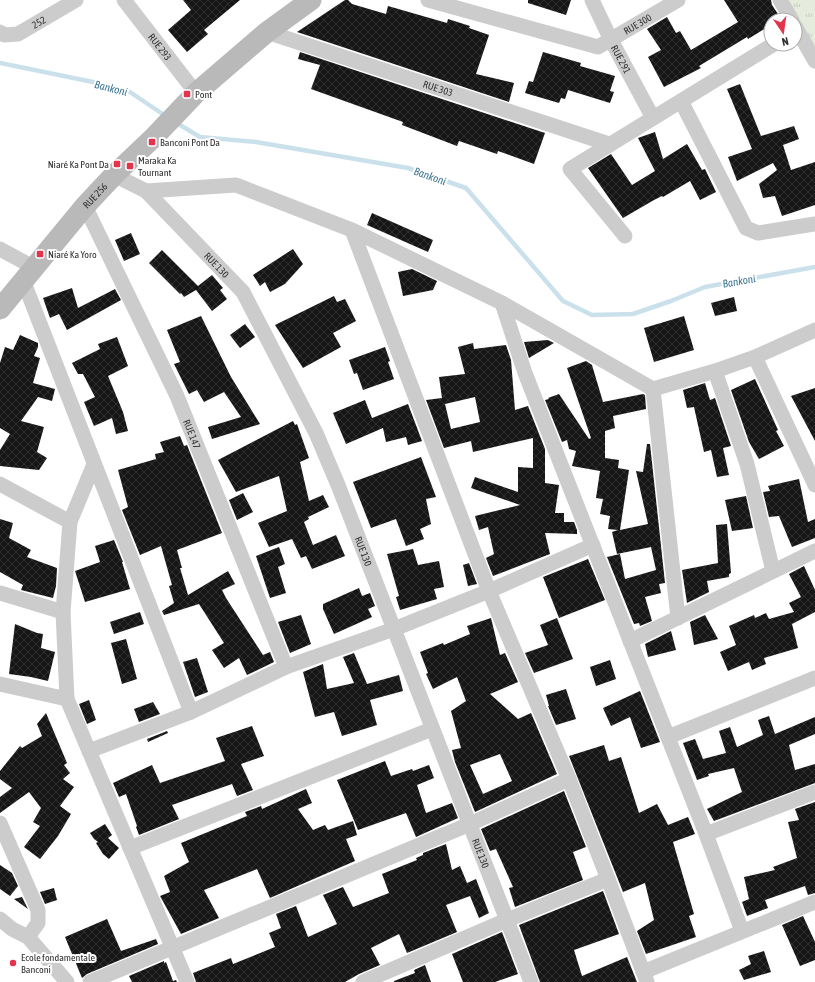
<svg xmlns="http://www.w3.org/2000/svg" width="815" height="982" font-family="'Asap Condensed',sans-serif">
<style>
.grass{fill:url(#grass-tufts)}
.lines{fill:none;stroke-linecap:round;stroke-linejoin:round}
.stream{stroke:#cae1ec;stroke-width:4.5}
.building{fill:url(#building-cross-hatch);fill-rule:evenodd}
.street{stroke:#ccc;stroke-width:15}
.secondary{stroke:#b9b9b9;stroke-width:21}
.poi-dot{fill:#e5334c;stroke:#fff;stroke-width:1.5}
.labels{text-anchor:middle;stroke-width:4;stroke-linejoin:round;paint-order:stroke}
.street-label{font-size:10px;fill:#2f2f2f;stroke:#fff}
.poi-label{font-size:10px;fill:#2f2f2f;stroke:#fff;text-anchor:start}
.water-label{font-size:11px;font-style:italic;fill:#3d7691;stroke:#fff}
</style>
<defs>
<pattern id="grass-tufts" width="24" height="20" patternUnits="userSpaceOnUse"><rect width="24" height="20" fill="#e6ecdd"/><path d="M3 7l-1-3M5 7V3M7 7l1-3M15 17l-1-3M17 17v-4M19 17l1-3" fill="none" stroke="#c6cbbe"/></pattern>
<pattern id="building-cross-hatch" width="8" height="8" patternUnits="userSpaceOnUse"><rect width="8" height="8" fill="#161616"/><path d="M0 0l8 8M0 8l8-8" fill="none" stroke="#303030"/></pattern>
</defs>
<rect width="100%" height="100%" fill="#fff"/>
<path class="grass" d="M780 0H815V61Z"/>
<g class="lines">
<path class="stream" d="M0 63 93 82 130 92 167 117
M175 122 200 137 256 142 408 168 466 188 563 301 592 315 633 314 671 301 705 287 815 267"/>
</g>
<path class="building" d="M183 0H240L204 30 208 34 187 52 168 30 191 10Z
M345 0H348L352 4 386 14 388 6 447 23 448 19 470 26 469 28 489 35 476 74 514 83 509 102 297 32Z
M528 0H571L566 15 528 3Z
M724 0H771L772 5 782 20H771V25L748 39 747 37 699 66 701 68 664 87 648 57 661 50 647 29 667 17 676 33 680 31 691 50 738 22Z
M300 52 545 133 534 164 498 151 497 154 459 141 457 146 402 125 403 122 311 89 320 65 298 59Z
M543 52 581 63 580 66 615 76 610 91 614 92 610 103 568 90 565 99 561 98 559 103 525 93 529 81 533 82Z
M740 84 761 136 794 126 799 139 783 145 791 170 815 162V205L782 216 775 196 763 198 759 184 777 170 773 163 737 181 728 157 752 149 727 89Z
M655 132 663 159 687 144 702 170 705 169 716 192 700 200 690 181 663 197 662 196 654 200 623 218 588 168 611 154 632 185 655 171 638 138Z
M372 213 433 240 428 252 367 225Z
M131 233 140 254 124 261 115 240Z
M293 249 303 264 285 284 270 292 265 282 260 286 253 275Z
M162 250 198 286 212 275 223 288 220 290 227 299 212 311 196 290 184 297 181 293 180 294 149 263Z
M412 269 437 281 433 290 403 296 398 272Z
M72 288 78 308 115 289 121 300 67 330 59 314 50 318 43 298Z
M334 296 337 302 345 299 356 321 333 333 341 347 303 368 275 325Z
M734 297 737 311 715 316 711 303Z
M201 316 231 377 260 424 212 439 208 427 241 417 224 392 204 402 197 390 189 394 174 364 180 362 167 330Z
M684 316 694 350 654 362 644 328Z
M245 324 255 337 240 348 230 335Z
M20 335 38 343V347L34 356 40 358 33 383 55 389 52 401 38 397 21 421 44 427 37 452 47 458 39 470 0 466V450L10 434 0 428V363L5 347 13 350Z
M117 337 128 366 108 376 123 412 128 431 116 434 112 418 94 426 84 402 95 397 83 374H78L72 363 100 349 98 344Z
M548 340 554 343 529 358 524 342Z
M473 343 474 349 506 345 511 360 515 410 528 406 545 449V483L559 485 555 513H564V522H574L577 530V534L545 533 550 554 493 576 486 558 494 554 488 527 479 530 475 516 520 505 471 488 475 477 518 492V467L533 468V438L473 452 471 441 444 448 426 400 442 398 439 377 465 374 458 347ZM475 397 480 422 451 429 445 404Z
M385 347 390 361 388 362 394 379 363 390 357 373 354 374 349 360Z
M586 361 592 365 603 402 643 394 645 395 646 409 613 416 615 428 605 431V458L619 460 618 468 629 470 620 530 648 524 636 471 643 472 647 444H650L665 583 659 584 661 593 645 597 652 621 640 626 639 623 634 624 607 557 620 554 625 579 656 570 651 547 617 554 612 532 618 530 608 529 610 516 600 514 603 499 596 498 600 471 572 466 576 451 569 449 567 440 562 442 545 400 549 399 548 398 559 394 589 439 591 438 567 368Z
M755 379 778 430 776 431 784 446 759 459 749 442 731 390Z
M705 383 710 400 715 398 731 446 723 448 729 475 717 477 711 450 704 452 694 407 687 408 683 390Z
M815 388V441L791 396Z
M365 400 372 418 408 404 422 441 408 445 406 437 386 442 383 428 346 444 333 413Z
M293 421 295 425 297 424 309 458 300 462 309 501 323 495 329 507 308 517 309 519 304 522 313 545 336 535 345 556 312 569 306 556 301 558 292 539 269 547 258 523 287 511 279 476 236 492 218 460Z
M180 436 184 446 187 445 222 533 177 550 182 568H180L188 595 228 571 235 584 222 590 226 598 263 655 270 652 274 662 247 675 239 658 224 668 212 650 224 643 199 604 164 615 162 611 174 603 169 586 172 585 161 546 140 555 122 510 128 507 118 470 156 459 155 454 164 452 160 442Z
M421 457 436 497 426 499 431 524 420 529 424 539 406 546 396 519 371 528 353 482Z
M799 479 808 522 815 519V538L792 547 779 516 769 517 763 492 770 491 768 486Z
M243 493 253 512 237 520 229 500Z
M746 496 753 528 732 531 725 500Z
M0 519 13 523 9 538 31 550 27 557 57 568 56 586 53 598 21 590 23 585 0 572Z
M727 524 731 573 729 574V577L707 581 709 592 687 603 682 570 718 563 716 525Z
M114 540 123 562H122L130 589 85 602 75 571 100 562 95 546Z
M279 547 285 564 278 567 286 593 270 598 256 556Z
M413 549 418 565 439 561 444 587 434 589 437 599 400 610 396 597 399 596 387 554Z
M588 559 605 600 559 618 543 577Z
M469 563 477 584 468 586 463 565Z
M804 566 815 590V612L792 624 798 648 764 658 766 664 752 670 749 662 728 671 720 652 736 645 729 626 754 615 755 618 766 613 769 619 794 612 789 603 801 597 789 574Z
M359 588 362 596 370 593 375 606 368 609 372 617 334 634 323 609V604Z
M140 612 144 624 114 634 110 622Z
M301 615 311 644 290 653 278 622Z
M705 615 718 639 694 645 690 622Z
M491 618 500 655 505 653 518 682 490 694 518 719 531 713 557 774 475 812 455 762 452 750 461 748 451 711 466 701 457 677 433 689 426 674 428 673 420 652 443 643 444 645 470 634 467 626ZM500 754 512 781 483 794 470 765Z
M557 618 573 659 534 673 525 653 548 645 540 625Z
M15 624 37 633 43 634 41 648 55 652 48 681 31 677 9 674Z
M671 631 676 650 648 657 645 644Z
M126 639 137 679 122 684 111 643Z
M354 653 367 684 399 675 403 691 370 700 377 725 342 736 334 712 315 717 303 672 323 664 327 689 354 683 343 657Z
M197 658 208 692 195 697 183 662Z
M610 660 616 679 596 686 590 667Z
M566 689 576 719 556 725 548 706H549L546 695Z
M640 691 660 742 641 748 630 717 611 726 603 708Z
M89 700 96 720 87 724 79 704Z
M153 702 160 714 139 722 134 709Z
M46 713 67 763 64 765 70 773 63 779 74 787 60 806 71 814 58 836 40 859 24 847 40 826 33 822 41 808 29 792 0 813V797L12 788 0 779V771L20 746 22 748 42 736 37 724Z
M769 716 775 734 815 717V734L789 745 795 770 815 764V783L714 821 707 809 742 792 734 768 708 774 709 776 697 780 683 743 695 739 703 759 726 753 719 731 730 727 737 747 763 735 758 720Z
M252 726 264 756 241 764 253 790 237 796 232 784 172 805 179 819 139 835 136 827 137 826 126 794 119 797 113 783 152 765 160 783 225 761 216 738Z
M167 731 168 733 148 742 147 739Z
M604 745 609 761 621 757 639 813 657 804 668 825 688 817 695 834 673 842 694 914 689 916 696 937 646 954 637 931 654 920 645 883 623 892 569 756Z
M385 761 391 776 412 769 413 771 429 765 434 778 417 785 426 813 452 803 458 818 416 837 406 813 358 830 337 780Z
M306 789 312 803 298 809 313 830 325 825 328 830 353 821 357 835 346 839 355 861 270 898 257 869 204 890 219 918 181 934 160 896 170 892 164 876 189 862 181 843 247 816 245 812 261 806 262 809Z
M564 791 586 847 573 852 583 880 515 907 509 888 513 887 496 849 490 851 481 829Z
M815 802V893L808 895 805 886 765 900 768 908 747 916 742 902 749 899 744 877 775 870 773 867 797 858 788 822 799 820 795 809Z
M105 824 112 835 108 838 119 848 109 859 103 854 96 843 98 842 94 839 90 833Z
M446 844 452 870 460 866 467 883 476 879 489 913 479 918 470 896 446 905 457 932 407 953 399 934 371 948 380 965 359 974 345 982H196L193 973 231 958 233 964 275 947 269 933 281 928 276 914 296 906 308 937 337 924 323 895 343 887 353 907 389 893 382 874 417 860 416 858 423 855V853Z
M0 865 12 873 18 886 10 896 0 889Z
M54 888 57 900 45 904 40 892Z
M603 891 619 934 574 950 582 976 627 957 637 982H540L519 925Z
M22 897 28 909 14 899Z
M803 916 815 942V960L800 966 782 925Z
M107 919 121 951 156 939 158 944 87 974 82 978 65 937Z
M502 932 518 974 495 982H463L452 954Z
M764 951 771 972 744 980 739 970 751 964 748 956Z
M164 961V963L166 962 173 981 176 980 177 982H132L129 976Z
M425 965 431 982H394V981L415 973 414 970Z"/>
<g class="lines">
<g class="street">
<path id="s1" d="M124 0 196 93"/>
<path id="s2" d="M428 0 598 47 678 0"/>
<path id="s3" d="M592 0 611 40 653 118"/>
<path d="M780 0 792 20"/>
<path d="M795 26 815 61"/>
<path id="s4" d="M0 32 4 35 18 34 76 0"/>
<path id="s5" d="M267 32 609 144"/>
<path d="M681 101 746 228 758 233 815 224"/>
<path id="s6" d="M114 175 146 191 243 292 316 433 338 485 531 982"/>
<path d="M146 191 236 185 352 230 502 303 653 389 715 371 755 357 815 330"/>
<path id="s7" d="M85 206 177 396 286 667"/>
<path d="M352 230 489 591 569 779 608 879 647 982"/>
<path d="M625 236 570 169 774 44"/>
<path d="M0 249 33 267"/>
<path d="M23 280 191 712"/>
<path d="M502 303 525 373 706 834 742 931"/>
<path d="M755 357 815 485"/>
<path d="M715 371 747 464 773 571"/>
<path d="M653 389 678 618"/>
<path d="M94 464 70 522 63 612 67 699 187 982"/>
<path d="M0 484 70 522"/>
<path d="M0 593 63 612"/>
<path d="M630 641 815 551"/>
<path d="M0 684 67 699"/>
<path d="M668 737 815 678"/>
<path d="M89 751 191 712 286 667 394 629 489 591 593 545"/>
<path d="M0 823 38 910V923L28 937"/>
<path d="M706 834 815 792"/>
<path d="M130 848 432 729"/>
<path d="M0 919 12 929 28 937 67 982"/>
<path d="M643 972 815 902"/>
<path d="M90 982 470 824 569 779"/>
<path d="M363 982 507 920 608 879"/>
</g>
<path class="secondary" id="s8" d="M0 309 85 206 114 175 155 136 196 93 267 32 311 0"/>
</g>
<g class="poi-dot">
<rect x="183" y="90" width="8" height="8" rx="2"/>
<rect x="148" y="138" width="8" height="8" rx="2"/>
<rect x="113" y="160" width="8" height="8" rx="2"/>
<rect x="126" y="162" width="8" height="8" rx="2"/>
<rect x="36" y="250" width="8" height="8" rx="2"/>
<circle cx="13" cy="963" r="4"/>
</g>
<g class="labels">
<g class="street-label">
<text dy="4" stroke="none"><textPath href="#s4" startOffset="43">252</textPath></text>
<text dy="4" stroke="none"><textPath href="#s2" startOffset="222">RUE 300</textPath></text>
<text dy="4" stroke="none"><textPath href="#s1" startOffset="59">RUE 293</textPath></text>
<text dy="4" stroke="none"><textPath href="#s3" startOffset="66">RUE 291</textPath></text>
<text dy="4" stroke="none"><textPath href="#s5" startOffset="180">RUE 303</textPath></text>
<text dy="4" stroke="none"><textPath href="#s8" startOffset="148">RUE 256</textPath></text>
<text dy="4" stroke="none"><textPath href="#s6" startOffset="138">RUE 130</textPath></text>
<text dy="4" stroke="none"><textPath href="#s7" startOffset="252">RUE 147</textPath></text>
<text dy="4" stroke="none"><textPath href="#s6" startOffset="462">RUE 130</textPath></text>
<text dy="4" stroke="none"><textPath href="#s6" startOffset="786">RUE 130</textPath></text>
</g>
<g class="poi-label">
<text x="195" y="98">Pont</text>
<text x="160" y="146">Banconi Pont Da</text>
<text x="138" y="164">Maraka Ka<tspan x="138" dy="12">Tournant</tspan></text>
<text x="109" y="168" text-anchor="end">Niaré Ka Pont Da</text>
<text x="48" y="258">Niaré Ka Yoro</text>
<text x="21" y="961">Ecole fondamentale<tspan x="21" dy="12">Banconi</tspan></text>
</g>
<g class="water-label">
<text transform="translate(111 88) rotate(14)" y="4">Bankoni</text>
<text transform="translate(430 176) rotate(19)" y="4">Bankoni</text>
<text transform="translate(739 281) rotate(-10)" y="4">Bankoni</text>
</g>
</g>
<g transform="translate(783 32) rotate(167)"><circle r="19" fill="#ffffff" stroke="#acacac"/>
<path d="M0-3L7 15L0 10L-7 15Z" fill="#e5334c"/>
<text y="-6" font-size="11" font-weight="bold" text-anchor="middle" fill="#2f2f2f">N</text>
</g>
</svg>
